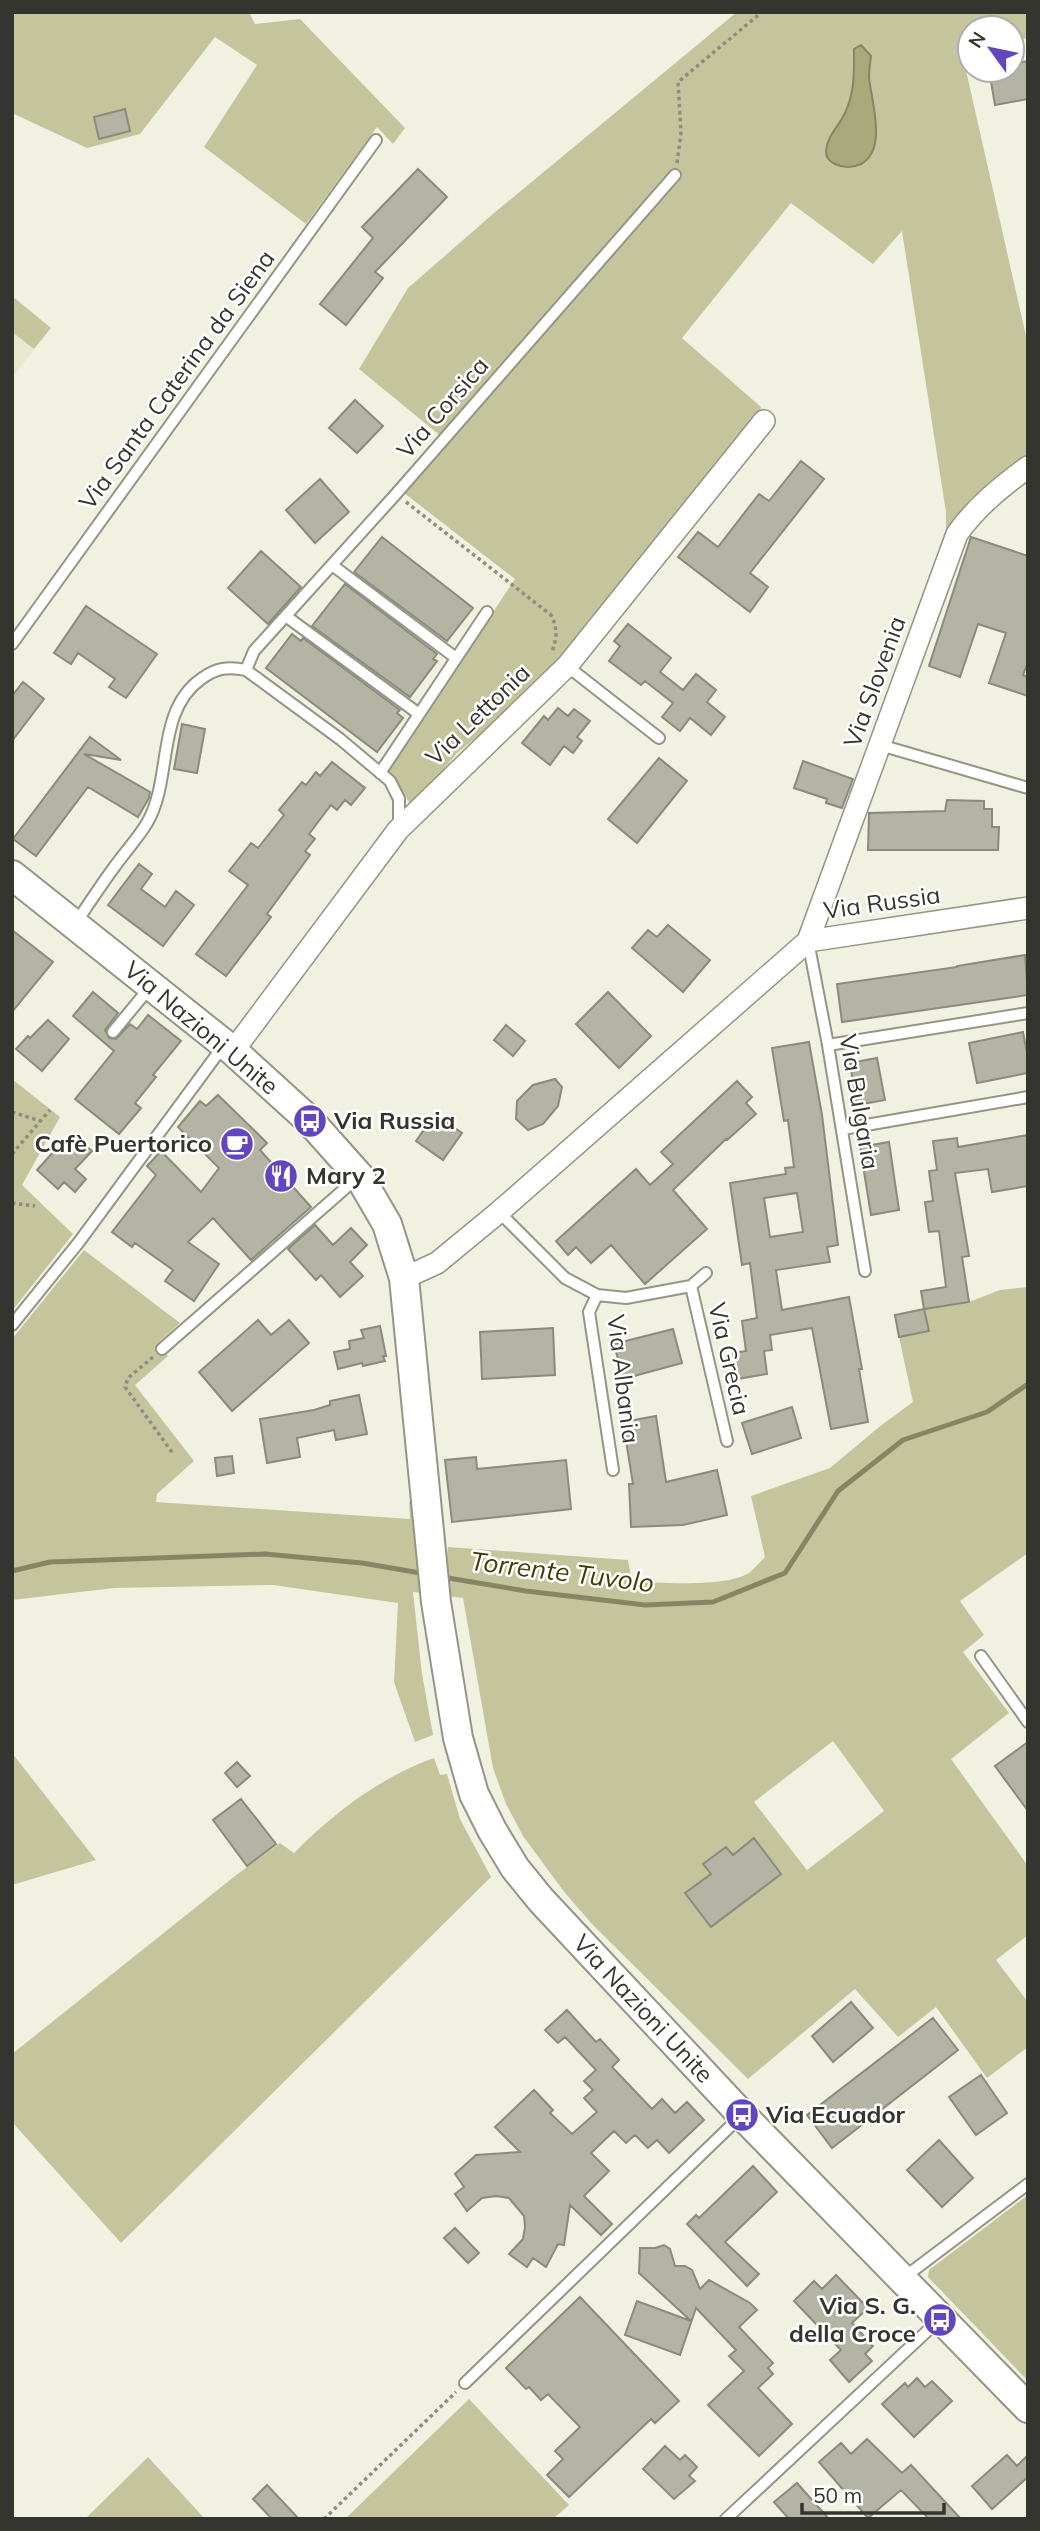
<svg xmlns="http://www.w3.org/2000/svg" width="1040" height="2531" font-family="Mulish,sans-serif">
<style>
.built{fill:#e8e8d0}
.green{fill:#c5c59d;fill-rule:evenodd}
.water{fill:#a9a97b;stroke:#868664;stroke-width:2}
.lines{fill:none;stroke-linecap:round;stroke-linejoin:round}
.stream{stroke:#868664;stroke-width:5}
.building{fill:#b4b4a5;stroke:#8b8b7c;stroke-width:2;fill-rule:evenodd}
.service-casing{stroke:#959586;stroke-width:14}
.minor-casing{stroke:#959586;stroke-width:24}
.tertiary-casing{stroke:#959586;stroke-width:32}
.path{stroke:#8d8d82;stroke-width:3.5;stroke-dasharray:3.5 3.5;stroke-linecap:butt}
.service{stroke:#fff;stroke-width:10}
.minor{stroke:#fff;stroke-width:21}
.tertiary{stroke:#fff;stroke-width:28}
.labels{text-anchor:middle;stroke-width:5;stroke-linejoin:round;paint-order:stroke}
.street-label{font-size:24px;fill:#35352f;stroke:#fff}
.poi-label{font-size:24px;font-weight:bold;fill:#35352f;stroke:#fff;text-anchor:start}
.water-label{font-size:26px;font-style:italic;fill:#3f3e02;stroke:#fff}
</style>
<rect width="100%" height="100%" fill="#f1f1e1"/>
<path class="built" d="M12 332 34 349 12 378Z"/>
<path class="green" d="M12 12H249L255 24 300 19 405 128 393 144 377 127 306 224 204 147 257 65 215 37 140 134 87 148 12 113Z
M737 12H1028V38L1012 42V28H970V55L963 57 1028 345V457C995 481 969 501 946 534V512L902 231 873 264 791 203 682 338 761 407 757 418 699 485 560 660 522 701 457 753 430 786 410 804 394 777 387 772 515 579 404 493 448 442 359 369 408 288 494 213Z
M12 296 51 328 34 349 12 332Z
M12 1079 60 1117 22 1185 73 1234 12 1311Z
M84 1250 180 1323 158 1343 168 1356 135 1385 194 1461 157 1494 156 1502 410 1519 409 1502 418 1501 420 1553 447 1557 448 1547 628 1560 632 1582C661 1582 724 1588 749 1573 754 1569 760 1562 765 1557L751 1496 830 1468 879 1427 913 1402 899 1337 928 1331 924 1309 969 1302 1000 1290 1028 1287V1553L960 1601 984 1635 963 1652 1009 1713 951 1759 1028 1866V1935L996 1960 1028 2002V2047L987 2078 936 2007 898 2037 855 1989 748 2079 592 1924 565 1893 523 1836 506 1804 493 1768 463 1598 413 1592 422 1674 433 1735 415 1742 394 1682 398 1603 273 1585 114 1588 12 1600V1339ZM833 1741 884 1811 807 1870 754 1802Z
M12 1753 96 1860 12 1885Z
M434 1758 440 1775 447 1774 460 1819 491 1877 121 2243 12 2122V2054L235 1876 280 1843 294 1853C335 1812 379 1778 434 1758Z
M1028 2195V2381L928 2277 929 2270Z
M469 2399 569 2505 553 2519H345Z
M148 2457 205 2519H84H85Z"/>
<path class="water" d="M861 45 871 56C870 63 869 70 869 77 871 100 888 150 861 164 853 168 843 168 835 164 829 161 826 158 826 151 827 136 839 126 845 113 855 92 854 71 854 49Z"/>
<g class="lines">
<path class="stream" d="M12 1571 50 1562 265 1554 362 1563 426 1574
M442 1577 526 1591 645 1605 713 1602 785 1573 838 1491 903 1440 987 1412 1028 1384"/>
</g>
<path class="building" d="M1028 61V99L995 105 989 70H1012V64Z
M125 109 130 131 99 139 94 117Z
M418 169 447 197 375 272 383 278 346 325 320 304 373 238 362 227Z
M355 400 383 426 357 453 329 428Z
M801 461 824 479 750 573 768 587 750 612 678 557 698 532 718 547 759 494 769 501Z
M320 479 349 512 315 543 286 510Z
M382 537 473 608 447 641 354 572Z
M971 537 1028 556V662L1023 675 1028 677V696L989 683 1006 633 978 624 960 677 929 666Z
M261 551 301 587 268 624 228 588Z
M345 584 437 654 433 659 437 661 410 697 312 626Z
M86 606 157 654 126 698 109 687 115 679 78 653 71 664 54 653Z
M628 624 671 658 660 672 683 690 696 674 716 690 707 702 725 717 711 735 690 718 680 731 662 717 673 703 645 681 641 685 609 661 620 646 614 641Z
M292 634 301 641 303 638 400 710 397 713 403 718 377 752 266 668Z
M23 682 44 699 12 741V696Z
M558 708 568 716 574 709 590 721 577 737 582 741 573 753 564 746 550 765 522 743 544 716 548 720Z
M182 724 205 729 197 773 174 769Z
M90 737 121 760 84 754 150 792 149 798 138 817 88 787 36 856 13 839Z
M659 758 687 781 637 843 608 819Z
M803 761 853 779 842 808 826 803 827 799 794 788Z
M332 762 365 788 351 805 345 800 337 810 331 805 309 834 315 839 305 851 310 855 267 914 271 917 226 976 196 954 248 885 229 871 251 843 258 848 284 815 279 810 302 782 306 785 316 772 320 776Z
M947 800 984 801V809H992V827H999L998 850H868L869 813 945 811Z
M139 864 152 874 141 889 165 907 176 891 194 905 163 946 108 905Z
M668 925 710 960 683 992 632 948 648 930 657 937Z
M12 930 53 962 12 1012Z
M1025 955 1028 995 842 1022 837 984 957 967V966Z
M93 992 118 1013 105 1030 109 1038 116 1039 130 1024 137 1029 148 1015 181 1041 153 1075 156 1077 135 1103 141 1108 119 1134 75 1099 114 1051 73 1016Z
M608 992 651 1036 619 1068 576 1024Z
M48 1020 69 1039 42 1071 16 1049 28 1036 30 1038Z
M506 1025 525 1041 513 1056 494 1040Z
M1023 1032 1028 1058V1073L977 1083 969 1043Z
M809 1042 822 1115 838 1245 827 1247 830 1262 776 1270 782 1310 849 1297 862 1369H859L868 1422 831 1429 812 1328 770 1335 772 1350 764 1351 767 1374 737 1379 733 1353 746 1351 742 1321 757 1318 750 1263 742 1265 730 1183 786 1174 785 1168 794 1167 788 1120 784 1121 772 1048ZM797 1193 803 1232 770 1237 764 1198Z
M877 1058 885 1100 857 1105 850 1063Z
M555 1079 562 1087 558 1106 543 1124 528 1130 516 1119 517 1101 533 1085Z
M737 1081 752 1097 746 1103 756 1114 727 1140 726 1139 673 1190 707 1229 645 1284 611 1245 591 1263 576 1247 568 1255 556 1241 636 1169 650 1185 673 1164 661 1152Z
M218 1095 267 1143 260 1150 311 1207 251 1260 213 1218 188 1242 219 1264 194 1301 165 1281 173 1270 135 1243 132 1247 112 1232 156 1175 147 1166 161 1151 201 1192 219 1168 178 1127 200 1101 206 1106Z
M435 1114 462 1133 443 1160 416 1141Z
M1028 1135V1186L992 1192 988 1169 955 1173 969 1256 962 1257 969 1302 924 1309 921 1291 946 1287 939 1231 929 1232 925 1202 933 1201 929 1171 937 1170 933 1141 957 1138 958 1147Z
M76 1137 92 1151 75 1169 86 1179 75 1192 64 1182 58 1189 37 1170 56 1149 61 1154Z
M889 1142 899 1210 871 1215 860 1147Z
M315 1225 333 1245 351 1228 367 1245 350 1262 363 1276 340 1297 321 1275 316 1280 288 1249Z
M924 1309 929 1331 899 1337 895 1315Z
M258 1320 271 1335 289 1320 309 1343 232 1411 199 1372Z
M380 1326 386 1356H383L385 1361 363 1366 362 1363 338 1369 334 1352 350 1349 349 1341 364 1338 361 1330Z
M553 1328 555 1375 482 1379 480 1332Z
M673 1329 682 1363 623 1379 614 1344Z
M359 1395 367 1434 336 1440 334 1430 297 1438 300 1457 267 1463 260 1419 314 1410 330 1405V1401Z
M792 1407 801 1438 752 1454 742 1423Z
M656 1416 666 1482 717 1470 727 1515 683 1525 631 1527 629 1484H633L623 1422Z
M232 1456 234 1473 217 1476 215 1458Z
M476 1457 477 1469 566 1460 571 1509 452 1522 445 1460Z
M1028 1742V1811L995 1766Z
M237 1762 250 1776 237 1787 225 1773Z
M241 1799 276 1844 247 1866 213 1820Z
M754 1838 781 1874 711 1927 685 1893 711 1874 703 1864 726 1847 733 1855Z
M851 2002 873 2028 833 2062 812 2036Z
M567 2010 596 2042 600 2039 619 2060 612 2067 652 2109 662 2099 675 2113 687 2102 704 2120 669 2153 657 2140 648 2148 635 2135 626 2143 614 2131 591 2153 609 2171 584 2196 612 2224 601 2235 570 2205 564 2245 558 2244 546 2267 533 2258 527 2267 509 2254 523 2239 525 2227 524 2216 509 2198 496 2196 482 2198 467 2211 455 2194 464 2187 455 2174 476 2155 520 2152 495 2127 534 2090 553 2110 550 2113 572 2134 597 2112 584 2098 593 2090 584 2081 596 2070 565 2037 558 2043 545 2030Z
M933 2018 958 2050 832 2148 807 2115Z
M981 2075 1007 2113 976 2135 949 2097Z
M939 2140 973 2178 942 2207 907 2170Z
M753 2166 777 2192 725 2242 759 2274 747 2286 687 2224 696 2215 699 2218Z
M455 2228 479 2253 468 2263 444 2238Z
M664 2245 670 2249 675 2266H685L692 2270 700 2289 709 2280 750 2303 757 2310 739 2327 773 2363 768 2368 773 2374 758 2388 792 2424 759 2456 708 2405 744 2371 729 2356 736 2350 696 2308 680 2355 625 2335 637 2301 691 2321 639 2273 640 2248H655Z
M836 2275 868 2308 852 2323 873 2346 865 2354 872 2361 849 2382 830 2360 841 2350 794 2301 814 2281 822 2289Z
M580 2297 679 2401 655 2423 651 2419 569 2497 547 2475 563 2459 555 2451 580 2427 548 2394 541 2400 529 2387 526 2389 506 2368Z
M917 2378 925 2387 932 2381 952 2401 914 2437 882 2404 905 2383 908 2387Z
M867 2439 902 2473 911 2465 961 2519H929L901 2490 868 2518 819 2462 841 2443 851 2454Z
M665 2446 680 2460 685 2455 697 2467 689 2476 695 2481 674 2499 643 2469Z
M1007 2455 1017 2466 1028 2455V2477L992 2509 972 2486Z
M797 2483 829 2519H789L774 2502Z
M267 2485 299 2519H272L253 2499Z"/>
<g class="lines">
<g class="service-casing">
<path id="service" d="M332 565 456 658
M287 617 419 714
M12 644 376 140
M567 666 659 738
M246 670 254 651 396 494 675 175
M880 745 1028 788
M380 773 487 612
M75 924C88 905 101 885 115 866 125 852 138 838 147 823 173 779 155 712 201 679 216 668 228 666 246 670L340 739 390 781 399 799V827
M808 941 828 1045 865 1271
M113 1032 151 986
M828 1045 1028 1013
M843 1129 1028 1097
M499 1212 565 1278 597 1295 626 1298 691 1286 706 1273
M691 1286 727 1441
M597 1295 589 1312 613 1470
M12 1325 79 1242 224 1045
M162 1349 357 1178
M981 1656 1028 1722
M902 2279 1028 2184
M465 2383 742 2115
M726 2519 939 2320"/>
</g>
<g class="minor-casing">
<path id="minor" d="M808 941 957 534C976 507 1001 487 1028 467
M233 1051 398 830 567 666 764 421
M404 1278 437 1263 499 1212 808 941 1028 908"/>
</g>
<g class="tertiary-casing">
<path id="tertiary" d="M12 875 233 1051 310 1121 359 1176 387 1224 404 1278 436 1602 458 1738 474 1794 492 1830 515 1868 541 1900 742 2115 1028 2408"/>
</g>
<path class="path" d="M677 163 681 133 678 82 762 12
M406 502 551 615C558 629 557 637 552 652
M12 1112 40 1121
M12 1154 50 1110
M12 1203 35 1206
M153 1357 128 1378 125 1387 174 1455
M324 2519 456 2392"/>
<use href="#service" class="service"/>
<use href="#minor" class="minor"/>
<use href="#tertiary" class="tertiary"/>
</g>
<defs>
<g id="bus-disc" transform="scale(1.75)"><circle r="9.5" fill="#6246be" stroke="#fff"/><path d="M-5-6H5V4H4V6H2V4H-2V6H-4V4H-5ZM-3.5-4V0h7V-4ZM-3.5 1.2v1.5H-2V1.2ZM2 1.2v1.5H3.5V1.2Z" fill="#fff"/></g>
<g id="cafe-disc" transform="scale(1.75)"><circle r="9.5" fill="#6246be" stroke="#fff"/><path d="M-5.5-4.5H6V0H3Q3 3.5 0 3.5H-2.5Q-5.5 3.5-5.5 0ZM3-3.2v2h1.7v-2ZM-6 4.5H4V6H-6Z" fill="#fff"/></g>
<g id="restaurant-disc" transform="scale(1.75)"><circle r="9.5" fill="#6246be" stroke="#fff"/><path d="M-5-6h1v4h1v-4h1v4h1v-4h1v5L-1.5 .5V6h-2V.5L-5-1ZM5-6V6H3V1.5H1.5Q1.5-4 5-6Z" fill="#fff"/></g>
</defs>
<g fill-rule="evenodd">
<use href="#bus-disc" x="310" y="1121"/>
<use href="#cafe-disc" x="237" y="1144"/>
<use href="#restaurant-disc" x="281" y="1176"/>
<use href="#bus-disc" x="742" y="2115"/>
<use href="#bus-disc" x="940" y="2320"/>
</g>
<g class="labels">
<g class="street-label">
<text transform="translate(177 380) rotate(-54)" y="8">Via Santa Caterina da Siena</text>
<text transform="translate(443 408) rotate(-49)" y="8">Via Corsica</text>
<text transform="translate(875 682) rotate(-70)" y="8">Via Slovenia</text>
<text transform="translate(478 715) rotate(-44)" y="8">Via Lettonia</text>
<text transform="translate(882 903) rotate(-8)" y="8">Via Russia</text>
<text transform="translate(201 1028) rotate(40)" y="8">Via Nazioni Unite</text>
<text transform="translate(859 1102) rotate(80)" y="8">Via Bulgaria</text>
<text transform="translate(729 1359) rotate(77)" y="8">Via Grecia</text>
<text transform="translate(623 1379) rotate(83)" y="8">Via Albania</text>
<text transform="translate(643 2009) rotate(47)" y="8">Via Nazioni Unite</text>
</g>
<g class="poi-label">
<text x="334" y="1129">Via Russia</text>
<text x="212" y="1152" text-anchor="end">Cafè Puertorico</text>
<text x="306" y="1184">Mary 2</text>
<text x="766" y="2123">Via Ecuador</text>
<text x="916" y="2314" text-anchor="end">Via S. G.<tspan x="916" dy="28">della Croce</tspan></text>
</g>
<g class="water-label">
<text transform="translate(562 1572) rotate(7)" y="9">Torrente Tuvolo</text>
</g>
</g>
<rect width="1040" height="2531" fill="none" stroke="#35352f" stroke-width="28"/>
<g transform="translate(991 49) rotate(303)"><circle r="33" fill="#ffffff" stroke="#aeaeac" stroke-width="2"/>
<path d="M0-5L12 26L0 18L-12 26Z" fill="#6246be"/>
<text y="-10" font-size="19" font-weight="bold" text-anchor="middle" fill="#35352f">N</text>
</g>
<path d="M802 2503v10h142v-10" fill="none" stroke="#35352f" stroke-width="3.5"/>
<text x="813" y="2503" font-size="21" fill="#35352f" stroke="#ffffff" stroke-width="5" paint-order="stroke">50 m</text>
</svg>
